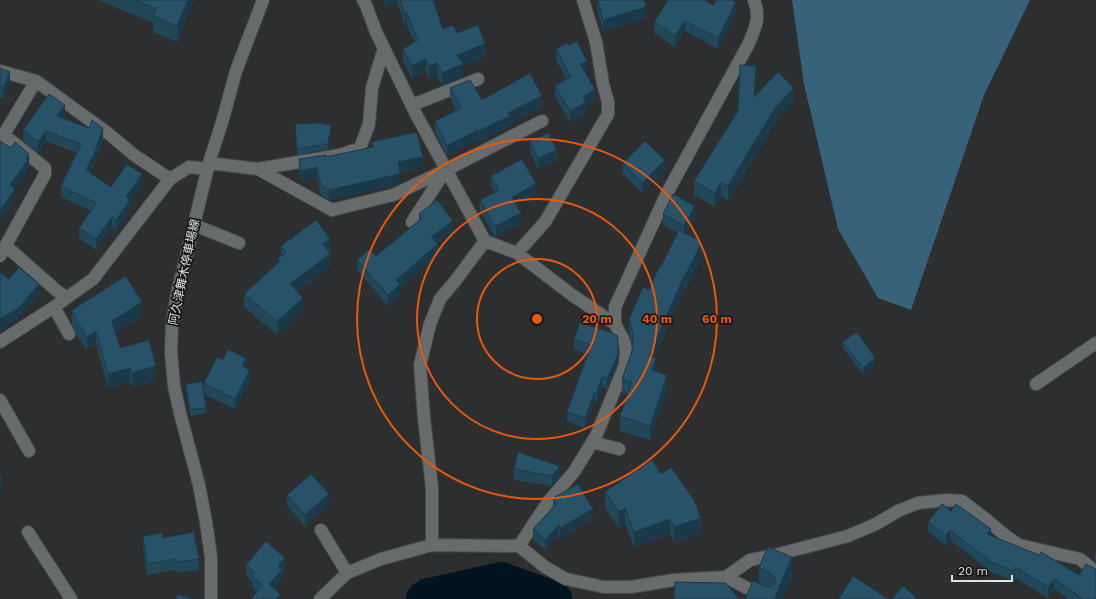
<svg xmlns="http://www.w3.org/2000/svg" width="1096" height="599" font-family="'Work Sans','Noto Sans JP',sans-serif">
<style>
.forest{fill:#386279}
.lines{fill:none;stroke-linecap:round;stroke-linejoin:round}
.river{stroke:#01141f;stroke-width:36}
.street-casing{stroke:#494b4c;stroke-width:14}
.secondary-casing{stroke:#494b4c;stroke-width:14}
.street{stroke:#686b6c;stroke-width:12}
.secondary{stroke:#686b6c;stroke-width:12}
.wall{fill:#224759}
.shaded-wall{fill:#1c3949}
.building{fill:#285268;stroke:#1c3949}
.ring{fill:none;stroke:#e8590c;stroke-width:2}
.labels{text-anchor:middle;stroke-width:3.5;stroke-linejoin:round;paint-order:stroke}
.street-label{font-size:12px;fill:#dfe1e2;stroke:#151617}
.centre{fill:#e8590c;stroke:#151617;stroke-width:2}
.ring-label{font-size:12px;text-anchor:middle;font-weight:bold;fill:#e8590c;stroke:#151617;stroke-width:3.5;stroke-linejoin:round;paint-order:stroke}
</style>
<rect width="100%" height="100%" fill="#2c2e2f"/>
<path class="forest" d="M792 0H1030L984 95 911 310 878 298 838 229 804 84Z"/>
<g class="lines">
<path class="river" d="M424 599 429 596 501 580 554 599"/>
<g class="street-casing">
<path id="street" d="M363 0 366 5 376 32 417 116 485 241 517 253 572 295 615 324
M0 71 36 81 109 134 134 155 170 179
M412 105 478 79
M0 141 36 81
M209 163 258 169 332 210 393 195 446 170 542 121
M258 169 340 155 360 148 369 124 372 88 384 48
M412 222 445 171
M194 225 239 243
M6 246 57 291 66 297
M517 253 545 222 608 114V102L603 84 596 42 583 0
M0 256 45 174V168L4 135
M54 307 69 334
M0 342 54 307 93 279 170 179 189 167 207 169
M1036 384 1096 343
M0 400 29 451
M592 442 619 449
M321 530 347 573
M28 532 71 599
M432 545V488L424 418 420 365 430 324 440 299 456 280 485 241
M519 546 548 502 574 472 596 436 625 365 626 349 623 339 615 324V307L667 193 748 45C755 29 761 17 754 0
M726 577 768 599
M320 599 347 573 381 559 432 545 519 546 545 567 566 579 604 587H631L674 580 726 577 750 560 775 555 848 536 876 524 898 511 918 503 946 500 962 501 987 520 1007 537 1019 545 1080 559 1096 572"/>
</g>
<g class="secondary-casing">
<path id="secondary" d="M211 599V557L206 522 199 485 180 413 174 386 171 352 172 324 177 294 209 163 223 119 236 71 263 0"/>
</g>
<use href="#street" class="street"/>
<use href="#secondary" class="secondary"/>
</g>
<path class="wall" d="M98 0H194L177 42 153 32V23Z
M383 0H433L443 29 457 33 485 57 463 66V77L442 85 437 76 429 79 426 71 412 79 403 61V49L414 42 407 25 405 26 397 2 385 6Z
M597 0 646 18 603 31 597 10Z
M713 5 736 13 718 49 685 31 675 47 654 33V22Z
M556 49 587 72 585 73 595 100 586 105V113L570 122 555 97V86L566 79 556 60Z
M0 68 10 83 3 99 0 98Z
M756 80 755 96 794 102 775 123 728 201 721 196 715 207 694 195V181L738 111Z
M450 88 482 100 542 107 510 123V126L479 142 478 140 447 156 435 132V121L456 110 450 98Z
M65 116 63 118 103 139 94 165 90 173 111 187 142 185 130 202V211L116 230 112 227 96 250 79 238V228L91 211 61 197V186L77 153 46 141 38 153 23 141V130Z
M295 124 331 131 328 149 297 155Z
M530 141 557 160 538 169 530 152Z
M372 142 423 167 400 172V183L395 186 329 200 321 195 317 178 301 181 299 170V159L326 157 372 148Z
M623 163 665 171 642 193 623 174Z
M491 176 536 194 516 205 521 224 496 237 494 236 480 211V200L495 192 491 186Z
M419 214 453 232 437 244 438 255 400 288V295L388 306 357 270V260L376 256 419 220Z
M663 214 695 217 686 234 702 256 686 289 685 288 654 358 656 371 667 390 650 440 620 431V416L628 395 622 393V379L632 351 633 347 629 334V319L649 290 678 233 663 225Z
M281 246 330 252 329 253 330 267 297 292 303 311 277 335 244 307V294L278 263V258L281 256Z
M72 310 142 316 115 333 120 348 156 380 132 387 130 382 108 388 96 344 87 350 76 334 72 324Z
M574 339 618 350V363L607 389 602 387 597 402 595 401 585 428 567 421V412L587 354 574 349Z
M842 342 875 364 863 374 842 347Z
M223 360 246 368 250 381 235 409 204 394V383Z
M186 384 206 408V413L190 416 186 389Z
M652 460 701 533 674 543 670 534 634 547 625 524 619 528 605 508V492Z
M514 469 560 477 552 486 514 480Z
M287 495 329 505 305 526 287 506Z
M553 498 593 519 560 538 559 535 545 550 533 539V529L553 507Z
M951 511 991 535 1096 599H1069L1054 589 1048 598 1015 578 1014 581 991 572 950 540 946 546 928 532V522Z
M143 536 163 538 199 559V570L177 573 176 570 147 575 143 547Z
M1096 549V563L1095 561V551Z
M246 565 285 568 282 572V580L274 588 280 599 257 592 252 587V581L246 576Z
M759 567 792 576 782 599 759 583Z"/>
<path class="shaded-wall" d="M188 0H194L177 42V26Z
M385 0H397V2L385 6Z
M736 2V13L718 49V38Z
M646 7V18L603 31V20Z
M405 13H407V25L405 26Z
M685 21V31L675 47V36Z
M485 44V57L463 66V77L442 85V73L457 55Z
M426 59V71L412 79V66Z
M587 61V72L580 75V64Z
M437 63V76L429 79V66Z
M756 66V80L754 111V97Z
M10 72V83L3 99V88Z
M794 88V102L775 123 728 201V186L775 108Z
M595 89V100L586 105V113L570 122V111L583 97Z
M542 96V107L510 123V126L479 142V131L508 113Z
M65 105V116L57 126V116Z
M331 125V131L328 149V144Z
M103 128V139L94 165 86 181V170Z
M478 130V140L447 156V146Z
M46 131V141L38 153V142Z
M557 150V160L538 169V158Z
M29 154V165L28 167V170L10 196V185Z
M423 157V167L398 172V162Z
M665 160V171L642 193V183Z
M317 167V178L301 181V171Z
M400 173V183L395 186 329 200V190Z
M142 174V185L130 202V211L116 230V220L126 197Z
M721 182V196L715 207V193Z
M536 184V194L512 208V197Z
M15 189V199L0 222V211Z
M695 206V217L684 237V226Z
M521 213V224L496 237V226Z
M112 217V227L96 250V239Z
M453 221V232L431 248V237Z
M330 239V252L323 258V244Z
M702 242V256L686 289V274Z
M438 244V255L400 288V295L388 306V295L396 280Z
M330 254V267L290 297V284Z
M685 274V288L649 371V356Z
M39 284V294L19 318 0 330V319Z
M303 298V311L277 335V321Z
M142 302V316L112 335V321Z
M96 331V344L87 350V337Z
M618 340V363L607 389V379Z
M246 358V369L242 366Z
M656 358V373L652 370Z
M875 358V364L863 374V368Z
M156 366V380L132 387V373Z
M130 368V382L108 388V374Z
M250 370V381L235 409V399Z
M667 375V390L650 440V426Z
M602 377V387L597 402V392Z
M595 392V401L585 428V418Z
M560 466V477L552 486V476Z
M2 480V489L0 490V481Z
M329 494V505L305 526V515Z
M625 508V524L619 528V512Z
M593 509V519L560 538V528Z
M701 518V533L674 543V527Z
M670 519V534L634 547V532Z
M559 525V535L545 550V540Z
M991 529V539L987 534Z
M950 530V540L946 546V535Z
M792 557V576L782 599H775V597Z
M285 558V568L282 572V580L269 595V584L278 566Z
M1015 567V578L1014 581V571Z
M1054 579V589L1048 598V587Z
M280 594V599H276Z"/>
<path class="building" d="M135 0H188L177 26 153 16 156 9Z
M400 0H433L443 29 453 25 457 33 478 25 485 44 457 55 463 64 442 73 437 63 429 66 426 59 412 66 403 49 418 40 407 13H405Z
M598 0H644L646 7 603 20Z
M668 0H704L713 5 716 0H732L736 2 718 38 685 21 675 36 654 22Z
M577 41 587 61 580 64 595 89 583 97 586 102 570 111 555 86 571 77 556 49 567 43 569 45Z
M740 65 756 66 754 97 778 72 794 88 775 108 728 186 721 182 715 193 694 181 738 111Z
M0 68 10 72 3 88 0 87Z
M530 73 542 96 508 113 510 116 479 131 478 130 447 146 435 121 461 108 450 88 470 80 482 100Z
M49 94 65 105 57 116 89 128 92 120 103 128 94 154 86 170 111 187 127 164 142 174 126 197 130 200 116 220 112 217 96 239 79 228 96 203 61 186 81 144 46 131 38 142 23 130Z
M316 123 331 125 328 144 297 149 295 124Z
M417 132 423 157 398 162 400 173 395 175 329 190 321 185 317 167 301 171 299 159 326 155 325 157 373 147 372 142Z
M548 133 557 150 538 158 530 141Z
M0 141 11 148 15 142 29 154 26 159 28 160 10 185 15 189 0 211Z
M645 141 665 160 642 183 623 163Z
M522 159 536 184 512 197 521 213 496 226 494 225 480 200 499 190 491 176Z
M673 194 695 206 684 226 663 214Z
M437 200 453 221 431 237 438 244 396 280 400 285 388 295 357 260 369 249 376 256 422 218 419 214 420 213Z
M316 220 330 239 323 244 330 254 290 284 303 298 277 321 244 294 280 261 278 258 286 253 281 246Z
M679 230 702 242 686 274H685L649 356 656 358 652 370 667 375 650 426 620 416 632 382 622 379 632 351 633 335 629 319 643 287 649 290 659 267 660 268Z
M19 267 39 284 19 308 0 319V272L9 279Z
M126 276 142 302 112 321 120 348 149 340 156 366 132 373 130 368 108 374 96 331 87 337 76 320 72 310Z
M580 322 617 335 618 340V354L607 379 602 377 597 392H595L585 418 567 412 591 345 574 339Z
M857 332 875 358 863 368 842 342Z
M228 349 246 358 242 366 250 370 235 399 204 383 217 357 223 360Z
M202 382 206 408 190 410 186 384Z
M518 452 560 466 552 476 514 469Z
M652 460 661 474 671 467 694 500 701 518 674 527 670 519 634 532 625 508 619 512 605 492Z
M311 474 329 494 305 515 287 495Z
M0 475 2 480 0 481Z
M578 484 593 509 560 528 559 525 545 540 533 529 557 504 553 498Z
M942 504 951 511 956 504 991 529 987 534 1039 555 1041 552 1079 575 1086 564 1096 569V599H1084L1054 579 1048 587 1015 567 1014 571 991 562 950 530 946 535 928 522Z
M194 532 199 559 177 562 176 559 147 564 143 536 162 533 163 538Z
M266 541 285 558 278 566 282 570 269 584 280 594 276 599H251L262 585 252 576 255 573 246 565Z
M768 547 792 557 775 597 776 599H745L753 581 768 587 772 586 775 583V579L774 576 759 567Z
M853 576 888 599H841L839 598Z
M675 582 726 583 739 599H674Z
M903 586 918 599H892Z
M177 595 192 598V599H176Z"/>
<g class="ring">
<circle cx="537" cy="319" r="60"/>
<circle cx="537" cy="319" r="120"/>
<circle cx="537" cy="319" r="180"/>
</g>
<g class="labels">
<g class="street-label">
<text transform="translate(184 272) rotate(-78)" y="4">阿久津舞木停車場線</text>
</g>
</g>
<circle cx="537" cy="319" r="6" class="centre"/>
<g class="ring-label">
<text x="597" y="323">20 m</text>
<text x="657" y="323">40 m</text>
<text x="717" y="323">60 m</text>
</g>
<path d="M952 575v6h60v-6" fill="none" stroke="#dfe1e2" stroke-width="2"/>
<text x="958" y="575" font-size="12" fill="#dfe1e2" stroke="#151617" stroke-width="3" paint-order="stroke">20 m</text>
</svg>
